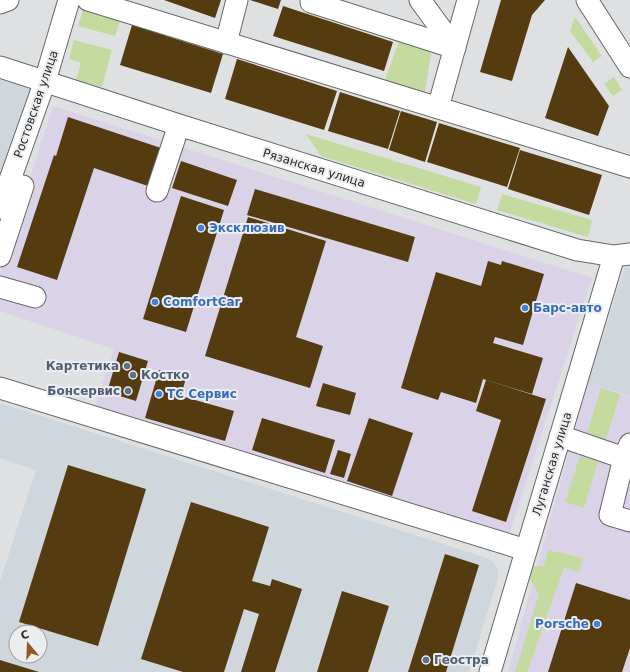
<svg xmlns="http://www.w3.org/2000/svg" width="630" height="672" font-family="'DejaVu Sans',sans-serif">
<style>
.commercial{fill:#dad2e7}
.built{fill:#cfd6dc;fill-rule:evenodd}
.green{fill:#c5da9f}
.building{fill:#543c10}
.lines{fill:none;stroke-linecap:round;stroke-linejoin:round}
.minor-casing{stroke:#666768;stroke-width:23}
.minor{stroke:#fff;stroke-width:21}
.shop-dot{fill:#3f7fe0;stroke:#ecedee;stroke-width:1.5}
.service-dot{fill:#5c6f8a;stroke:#ecedee;stroke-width:1.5}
.labels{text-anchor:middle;stroke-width:4;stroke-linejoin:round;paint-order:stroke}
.street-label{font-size:12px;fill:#2b2b2c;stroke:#ecedee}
.shop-label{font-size:12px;font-weight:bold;fill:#366cbe;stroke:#ecedee;text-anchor:start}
.service-label{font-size:12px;font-weight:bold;fill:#4e5e75;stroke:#ecedee;text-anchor:end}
</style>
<rect width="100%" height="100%" fill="#dfe0e1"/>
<path class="commercial" d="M53 106 592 278 509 535 95 405 114 349 0 311V272Z
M588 382 630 397V672H508Z"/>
<path class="built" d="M0 77 33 87 0 184Z
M625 267 630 268V396L588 382Z
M0 403 487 558 493 562 498 570V578L469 672H0V581L36 470 0 458ZM16 632H40V656H16Z"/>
<path class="green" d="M84 7 121 17 115 36 78 26Z
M575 17 602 56 593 62 570 31Z
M401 36 432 46 425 92 385 80Z
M74 40 112 50 102 87 76 80 81 63 69 59Z
M614 77 622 90 613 96 604 84Z
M306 134 481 187 476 204 321 156Z
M502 194 592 220 588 237 497 210Z
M601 388 620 394 606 439 587 433Z
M580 456 598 462 584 508 565 502Z
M548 550 583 558 579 572 564 568 527 672H515L539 594 528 576 533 566H544Z"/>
<path class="building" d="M164 0H221L215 18Z
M250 0H281L278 9Z
M501 0H545L532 15 512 81 480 72Z
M283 6 393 42 384 71 273 36Z
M132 25 223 54 211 93 120 65Z
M568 47 609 106 598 136 545 118Z
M237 59 337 91 324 130 225 99Z
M340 92 400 111 388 149 328 131Z
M401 111 437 122 425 162 389 150Z
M68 117 164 149 151 187 94 168 57 280 17 267 54 155 56 156Z
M439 123 520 148 507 187 427 162Z
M520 150 602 175 589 215 508 189Z
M181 161 237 180 228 206 172 188Z
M255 189 415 237 408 262 247 215Z
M181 196 224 210 186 332 143 319Z
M248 217 326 241 296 337 323 346 310 388 205 356Z
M488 261 501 265 502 261 544 274 523 345 495 337 493 343 543 358 532 394 483 379 476 403 441 392 438 400 401 388 436 272 481 286Z
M119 352 148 361 136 401 107 392Z
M159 370 186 378 181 396 234 411 225 441 145 418Z
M486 380 546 399 506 522 472 511 501 420 476 411Z
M323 383 356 393 350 415 316 406Z
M262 418 335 440 325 473 252 450Z
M369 418 413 433 392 496 347 481Z
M338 450 351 454 344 478 330 474Z
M68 465 146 489 98 646 19 622Z
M191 502 269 527 252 581 270 586 272 579 302 589 275 672H241L259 614 244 609 224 672H183L141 659Z
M445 554 479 565 446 672H408Z
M576 583 630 600V648L622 672H548Z
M342 591 389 606 368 672H317Z
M0 660 39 672H0Z"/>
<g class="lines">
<g class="minor-casing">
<path id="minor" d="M88 0 630 167
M311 0V2L455 48
M420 0 455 48
M587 0 630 67
M0 3 8 0
M226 43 237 0
M0 67 179 125 577 250 614 256 630 254
M438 108 468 0
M157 191 179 125
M0 208 45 81 69 0
M0 256 23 186
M0 287 35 297
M0 388 526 550
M560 436 624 458
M630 444 624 458 610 515 630 521
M490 672 614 256"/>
</g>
<use href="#minor" class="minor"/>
</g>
<g class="shop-dot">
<circle cx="201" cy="228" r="4"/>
<circle cx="155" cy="302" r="4"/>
<circle cx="525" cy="308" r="4"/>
<circle cx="159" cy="394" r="4"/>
<circle cx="597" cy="624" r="4"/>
</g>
<g class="service-dot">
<circle cx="127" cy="366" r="4"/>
<circle cx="133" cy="375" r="4"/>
<circle cx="128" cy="391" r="4"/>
<circle cx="426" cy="660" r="4"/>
</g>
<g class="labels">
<g class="street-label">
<text transform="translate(36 104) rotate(-71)" y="4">Ростовская улица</text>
<text transform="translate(314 168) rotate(17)" y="4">Рязанская улица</text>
<text transform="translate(552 464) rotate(-73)" y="4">Луганская улица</text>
</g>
<g class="shop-label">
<text x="209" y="232">Эксклюзив</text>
<text x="163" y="306">ComfortCar</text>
<text x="533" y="312">Барс-авто</text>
<text x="167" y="398">ТС Сервис</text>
<text x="589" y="628" text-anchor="end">Porsche</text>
</g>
<g class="service-label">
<text x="119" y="370">Картетика</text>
<text x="141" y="379" text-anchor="start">Костко</text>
<text x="120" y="395">Бонсервис</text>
<text x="434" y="664" text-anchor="start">Геостра</text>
</g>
</g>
<g transform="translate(28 644) rotate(341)"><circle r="19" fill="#ecedee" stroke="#9f9fa0"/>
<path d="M0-3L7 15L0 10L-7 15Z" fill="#95561d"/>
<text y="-6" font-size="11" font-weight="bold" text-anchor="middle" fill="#2b2b2c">С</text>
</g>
</svg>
